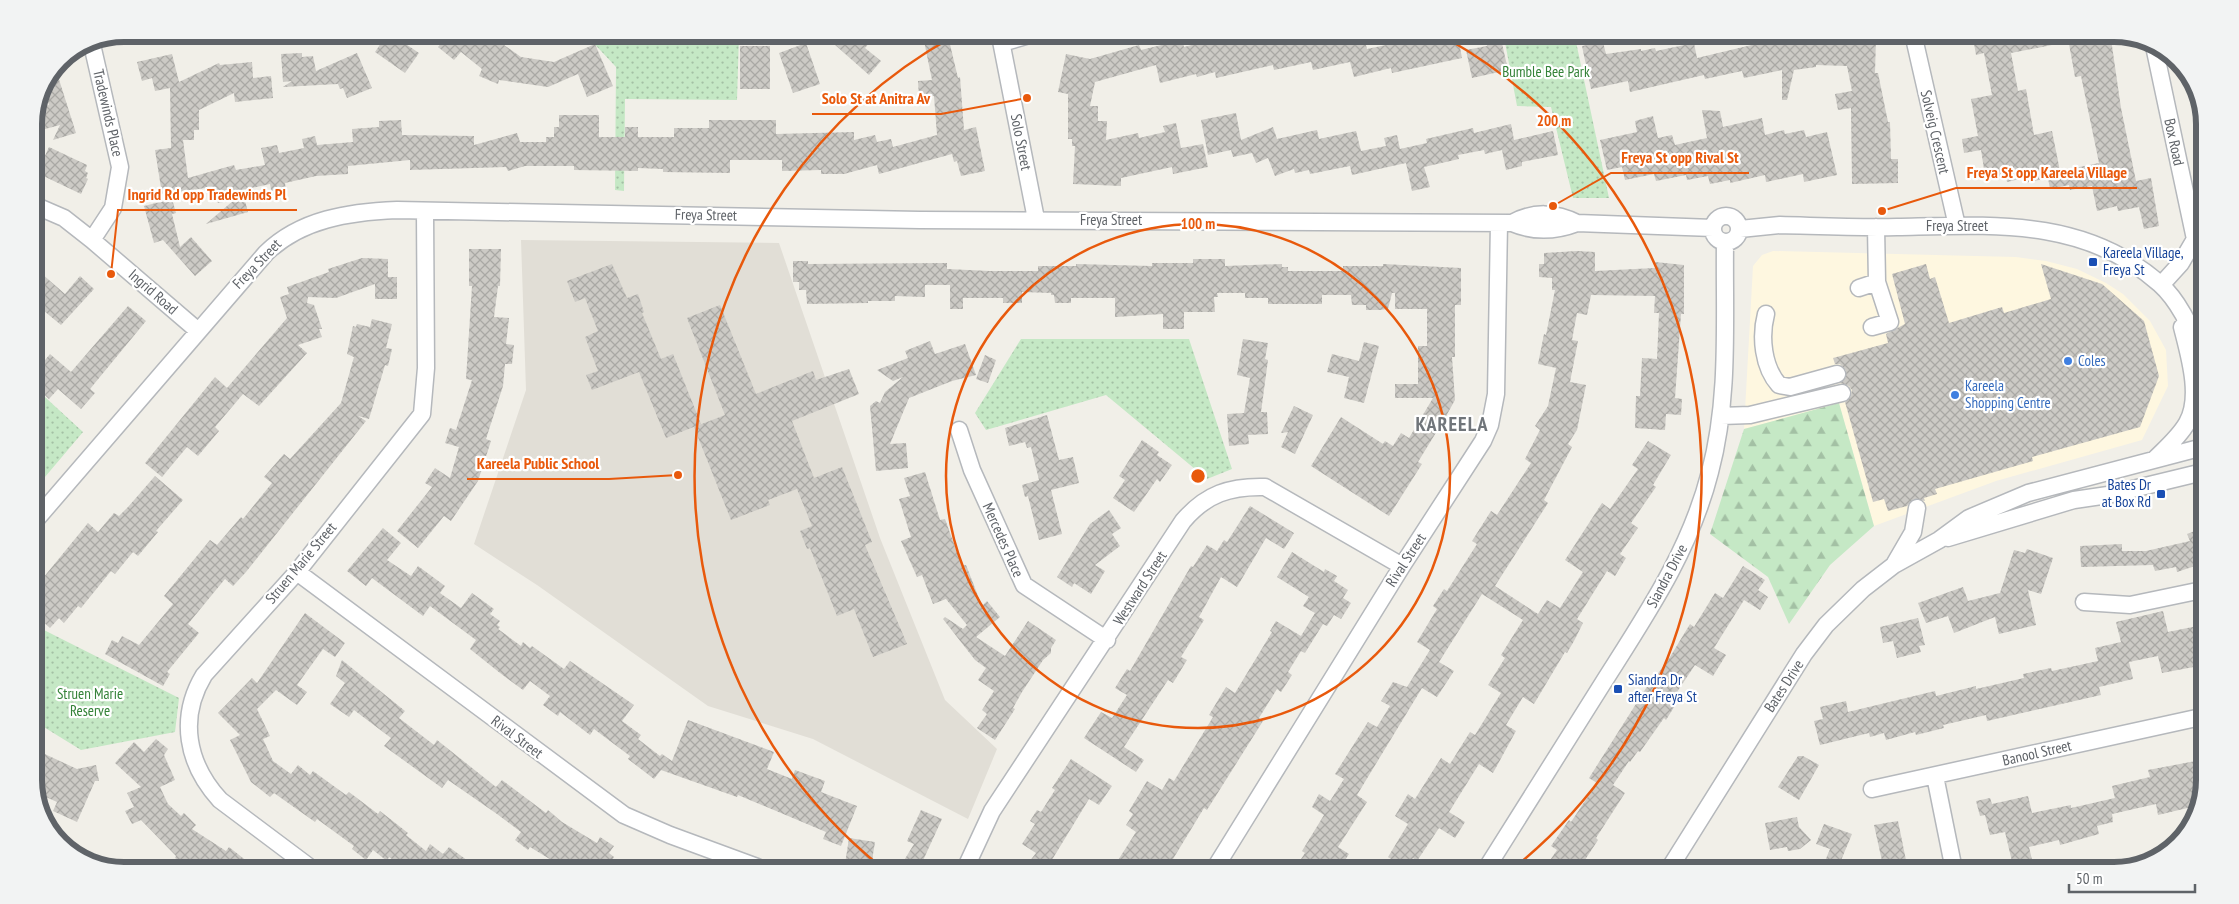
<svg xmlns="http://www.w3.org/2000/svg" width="2239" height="904" font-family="'PT Sans Narrow',sans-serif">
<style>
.commercial{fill:#fef7e0}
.education{fill:#e1ded6}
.forest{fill:url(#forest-firs)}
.park{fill:url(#park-dots)}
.building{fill:url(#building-cross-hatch)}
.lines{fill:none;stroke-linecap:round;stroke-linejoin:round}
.minor-casing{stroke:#b5b8bc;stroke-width:19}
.minor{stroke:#fff;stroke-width:16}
.ring{fill:none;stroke:#e8590c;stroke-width:2.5}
.transit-dot{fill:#1a4fb4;stroke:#fff;stroke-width:2}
.shop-dot{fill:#3f7fe0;stroke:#fff;stroke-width:2}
.labels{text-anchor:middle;stroke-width:4.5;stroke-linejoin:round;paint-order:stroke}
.park-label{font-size:15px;fill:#348238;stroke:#fff}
.street-label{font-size:15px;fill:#5f6368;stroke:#fff}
.transit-label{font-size:15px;fill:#164399;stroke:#fff;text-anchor:start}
.shop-label{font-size:15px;fill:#366cbe;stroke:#fff;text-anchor:start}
.district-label{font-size:20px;font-weight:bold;letter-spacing:1px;fill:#70757a;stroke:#fff}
.rim{fill:none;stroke:#5f6368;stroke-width:6}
.centre{fill:#e8590c;stroke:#fff;stroke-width:2.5}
.ring-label{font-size:15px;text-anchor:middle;font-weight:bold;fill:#e8590c;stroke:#fff;stroke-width:4.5;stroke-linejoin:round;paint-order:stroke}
.leader{fill:none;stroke:#e8590c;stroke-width:2}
.callout-dot{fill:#e8590c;stroke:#fff;stroke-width:2}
.callout-label{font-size:16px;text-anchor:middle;font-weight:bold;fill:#e8590c;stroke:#fff;stroke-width:4.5;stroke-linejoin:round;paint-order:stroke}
</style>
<defs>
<pattern id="forest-firs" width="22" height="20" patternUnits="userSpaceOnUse" patternTransform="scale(1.25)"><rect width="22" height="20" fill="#c5e8c5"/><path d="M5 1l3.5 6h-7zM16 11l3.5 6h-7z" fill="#a3c0a4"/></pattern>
<pattern id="park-dots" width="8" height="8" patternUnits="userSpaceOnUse" patternTransform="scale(1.25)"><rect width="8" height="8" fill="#c5e8c5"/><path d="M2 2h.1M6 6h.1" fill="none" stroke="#a3c0a4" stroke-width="1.8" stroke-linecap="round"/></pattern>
<pattern id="building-cross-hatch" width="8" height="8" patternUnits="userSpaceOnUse" patternTransform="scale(1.25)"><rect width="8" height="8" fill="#cccac5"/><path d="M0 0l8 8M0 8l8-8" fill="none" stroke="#a9a8a4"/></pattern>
</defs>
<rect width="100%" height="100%" fill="#f1efe8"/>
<path class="commercial" d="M1773 251 2016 257 2046 261 2077 269 2106 283 2123 294 2150 321 2166 350 2168 386 2142 440 1996 481 1874 526 1839 404 1744 429 1753 266 1762 255Z"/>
<path class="education" d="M521 240 779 243 880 538 945 700 997 749 968 819 813 739 708 706 537 585 474 544 526 390Z"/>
<path class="forest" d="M1839 403 1874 526 1830 565 1789 624 1768 577 1710 534 1744 429Z"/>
<path class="park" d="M586 35H739L737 100 625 99 624 191 615 190 616 67Z
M1504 37H1575L1609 198H1573L1551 107 1517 106Z
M1021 339H1189L1232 469 1207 479 1106 395 986 430 975 413Z
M34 387 83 432 34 490Z
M34 625 179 698 175 732 81 750 34 721Z"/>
<path class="building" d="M387 34H391L419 53 405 73 375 52Z
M448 35H490L521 57 554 62 595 44 613 86 587 97 578 74 548 87 499 80 498 84 479 76 482 69 461 52 454 60 438 47Z
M841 35 875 36 865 48 881 61 869 75 834 44Z
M948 36 958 78 960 77 964 130 976 127 985 171 961 176 957 161 954 162 952 154 879 174 877 165 844 174H821V170L782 171V160H730V173L663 172V169L638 168V171L574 170V166H525L508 171 506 167 410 170V160L348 166V174L316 176 285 183 286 192 272 195 270 184 242 190 248 212 206 224 234 200 218 203 213 187 162 194 155 150 171 148 170 88 155 91 152 78 142 81 137 62 172 54 179 82 219 63 220 65 252 62 253 78 271 76 273 98 235 102 234 93 199 110V130H194V140H183L188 178 234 165 236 170 265 165 261 148 277 145 279 153 304 148 302 139 315 136 317 145 353 142 352 129 379 127V121L401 120 402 135 474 136V145L517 133 520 142H546V137H554V127H559V115H599V137H625V127H638V137H674V128H709V120H776V134L854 132V140L875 135 877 142 891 139 893 147 937 135 934 96 919 98 918 81 932 80 924 41Z
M1256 36 1261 37 1263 42 1301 37 1302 43 1331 37H1364L1367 49 1419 38 1420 45 1458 37 1462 58 1392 73 1391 68 1354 77 1350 62 1313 70 1311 62 1274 70 1273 65 1216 78 1215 72 1197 77 1196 74 1160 83 1156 65 1095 82 1090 106H1098V121H1107L1106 140 1138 133 1139 138 1165 132 1163 126 1176 123 1181 148 1203 144 1208 167 1173 174 1172 167 1121 178V186L1073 184 1075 146H1072V139H1068V94L1058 92 1066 54 1090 59 1139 45 1141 50 1182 40 1184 47 1222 37 1224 45Z
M1781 38 1802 42H1823V38H1876L1875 73H1878L1888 122H1890L1891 159H1898V183L1852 184 1851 108 1838 110 1835 94 1852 91 1847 66 1816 65V67L1794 70 1787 100H1782V70L1744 78 1742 71 1705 79 1704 75 1630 92 1628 81 1591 89 1582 46 1603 42 1606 54 1641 49V51L1655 48 1656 51 1694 43 1697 58Z
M1973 38H2052V45L2011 53 2018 91 2026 89 2034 135 2052 131 2060 171 2099 163 2081 76 2075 77 2069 44 2111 39 2121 108 2136 181 2151 178 2159 226 2144 229 2139 207 2118 211 2117 206 2097 211 2092 186 2070 190 2069 185 2050 189 2048 178 2025 183 2024 178 2007 182 2006 176 1994 178V173L1985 175 1981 150 1964 153 1962 139 1978 136 1971 99 1992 95 1984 53 1976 55Z
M1501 39 1508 70 1472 78 1466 50 1487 46V42Z
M806 43 820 84 793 93 779 53Z
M740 46H770V89H740Z
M302 53V57L313 56 316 71 357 53 372 88 347 98 343 88 340 89 338 84 283 87 292 81 283 82 281 54Z
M56 70 76 133 53 140 60 125 34 132V119L39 107 49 105 45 94Z
M1702 110 1720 111 1723 127 1762 118 1765 135 1784 130 1785 134 1804 130 1806 137 1827 132 1837 175 1804 182 1803 174 1766 182 1765 175 1730 183V180L1710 184 1708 176 1687 180 1686 175 1656 181 1654 174 1625 180 1622 167 1607 170 1600 140 1637 132 1635 121 1653 116 1658 138 1672 135 1675 145 1707 138Z
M1236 113 1241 140 1273 127 1277 139 1317 130 1319 139 1356 131 1361 151 1386 146 1384 138 1397 135 1400 149 1427 143 1426 139 1473 128 1474 133 1511 124 1514 140 1553 131 1558 155 1522 162V166L1506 170 1502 150 1485 154 1484 150 1458 155 1459 159 1424 167 1430 187 1412 191 1406 163 1352 175 1350 166 1310 174 1309 170 1295 173 1294 169 1275 176 1268 158 1256 163 1252 153 1233 157 1231 150 1208 155 1201 120Z
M49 147 87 165 85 171 88 173 86 178 88 179 81 194 37 173Z
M172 199 176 213 172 214 180 247 191 237 212 261 195 276 163 240 154 243 144 206Z
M469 249H501L500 286H498L494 317 509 318 506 344 514 345 512 364H505L503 386 486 439 491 441 478 481 451 521 444 516 418 548 397 531 432 487 425 483 435 468 450 478 459 447 445 443 450 428 456 430 472 380 466 379 472 286H469Z
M1577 251 1595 252V271L1655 268V262L1684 265V314H1681L1675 398 1682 399 1681 415 1666 414 1665 430 1635 428 1636 396H1640L1642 358 1657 359 1659 313H1654L1655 296 1591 295 1587 315 1577 313 1572 340 1578 341 1570 382 1586 385 1577 430 1568 444 1572 447 1544 500 1548 503 1495 586 1538 614 1547 600 1560 608 1583 572 1565 560 1602 503 1610 509 1638 469 1632 465 1648 441 1671 455 1653 485 1656 487 1631 523 1638 528 1620 554 1626 558 1615 576 1607 571 1577 619 1583 623 1574 641 1567 653 1565 652 1534 704 1523 697 1506 725 1516 731 1493 773 1479 764 1449 812 1465 822 1455 838 1439 828 1417 861 1413 858 1407 869 1388 857 1408 824 1395 816 1408 794 1415 799 1441 758 1450 764 1470 732 1475 735 1501 693 1488 685 1505 658 1501 655 1523 620 1482 594 1439 662 1454 671 1437 697 1422 688 1357 795 1367 802 1338 847 1349 854 1340 868H1295L1305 853 1302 851 1324 815 1312 807 1319 794 1330 801 1344 779 1335 774 1368 722 1377 727 1390 706 1381 701 1393 682 1407 687 1430 650 1417 642 1437 609 1433 606 1444 589 1447 591 1477 544 1472 541 1491 511 1497 515 1531 463 1525 459 1540 430 1535 426 1548 406 1556 368 1538 364 1544 334 1546 335 1555 290H1552V278L1539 277V264H1544V253Z
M362 258 388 259V277H397V299H375V284L336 298 308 297 307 303 314 305 322 329H319L322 337 298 345 307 353 259 406 243 394 215 427 219 431 198 456 187 447 162 477 145 463 215 377 227 388 287 318 280 297 289 294 287 287 329 272 328 269Z
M1193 259H1225V266L1282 264V267H1288V271H1343V266H1383V264L1461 268V305H1455V357H1452L1455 400 1445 418 1448 419 1439 433 1437 431 1418 462 1422 464 1389 516 1311 466 1341 417 1383 444 1385 441 1393 446 1401 433 1409 438 1433 398H1395V384H1418V346H1427V309H1395V293H1392L1388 309 1380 310H1366V305H1352L1351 295H1322V304H1268V298H1245V293H1217L1218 297H1214L1215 312H1184V329H1163V314L1115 317V298H1071V303H1055L1054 295H1051V293L1022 292V303H1003V298H963V309H950V285H925V297L895 296V301H868V303L807 304 806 290H799V282H793V261H808V264L947 263V269L990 271H1038V266H1076V264L1152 266V263H1193Z
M612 264 627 298 638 294 644 312 642 313 661 359 673 354 701 424 666 438 639 372 592 390 586 375 598 371 585 337 598 331 585 298 575 302 567 281Z
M1926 264 1930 279 1935 277 1949 323 2002 307 2004 313 2051 299 2041 264 2102 284 2144 321 2159 376 2140 427 2032 457 2033 461 1935 489 1937 494 1924 498 1925 501 1914 499 1907 506 1888 511 1884 499 1873 502 1845 402 1851 396 1852 390 1849 386 1840 383 1846 377V371L1840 364H1835L1833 358 1888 343 1886 334 1905 324 1892 274Z
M34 267 65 294 80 276 94 289 61 325 38 306 41 303 34 296Z
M720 305 756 394 813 371 816 380 849 369 859 394 792 421 814 478 842 467 872 542 865 545 907 644 873 657 854 609 837 616 810 548 807 549 800 531 812 526 797 489 768 500 770 505 731 520 694 427 725 415 687 318Z
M128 306 146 321 90 389 95 393 81 409 58 389 49 399 35 386 43 377 36 371 50 354 71 372Z
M372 319 392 324 386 348 392 349 388 366 385 365 369 419 358 416 366 421 246 572 233 586 225 579 188 624 199 633 167 672 170 674 163 686 105 654 112 640 118 643 122 636 139 645 173 604 164 596 210 540 217 545 241 517 243 519 272 483 264 477 277 462 284 454 290 459 341 403 354 357 347 354 353 326 356 327 357 324 370 327Z
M1243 339 1268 343 1265 359 1268 360 1261 412H1267L1268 434 1248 435 1249 444 1229 446 1227 414 1244 413 1250 378 1237 375Z
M930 341 935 354 965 344 976 375 952 381 909 398 890 444 906 443 908 468 876 471 870 406 876 401 880 403 885 392 903 377 893 381 877 370 908 358 905 351Z
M1364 342 1379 346 1364 403 1344 398 1349 377 1327 372 1332 354 1359 361Z
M985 355 996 360 988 383 976 379Z
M1294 406 1313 415 1295 454 1281 447 1288 432 1281 433Z
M1047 415 1059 460 1073 457 1079 483 1051 490 1062 534 1039 540 1028 496 1025 497 1022 485 1039 480 1031 447 1027 448 1025 442 1009 446 1005 428Z
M1142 440 1159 452 1157 455 1172 465 1160 482 1157 479 1134 512 1113 498 1125 480 1119 476Z
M925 472 940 520 945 519 962 566 966 565 982 606 987 601 1000 617 976 637 1005 656 1028 621 1056 640 1051 648V653L1043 660 1022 692 1013 708 1015 709 995 740 977 728 987 714 982 710 994 691 978 680 986 668 975 660 943 619 945 617 963 629 967 625 946 599 933 604 922 575 917 577 901 541 911 537 899 499 910 496 904 478Z
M155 476 183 500 156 531 158 532 138 556 133 552 115 574 111 571 81 608 78 606 64 623 59 618 50 628 42 621 34 631V589L88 523 98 532 114 513 119 516 128 507Z
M1250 506 1294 533 1284 549 1266 538 1237 587 1221 577 1199 617 1204 620 1181 657 1187 660 1173 683 1168 680 1124 747 1144 760 1136 772 1084 738 1101 712 1112 718 1127 695 1115 688 1127 669 1130 671 1191 566 1193 567 1207 545 1217 551 1224 540 1227 542Z
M1109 510 1121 528 1112 534 1120 546 1095 565 1105 571 1091 594 1074 583 1072 587 1057 577 1090 524Z
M383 528 401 543 387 560 411 576 418 566 445 586 440 593 461 608 472 593 494 609 490 614 500 621 497 625 500 627 498 629 521 646 523 642 530 648 532 646 564 669 570 661 634 705 622 721 641 735 638 739 660 756 662 754 672 761 688 720 774 752 767 769 792 779 795 770 825 781 821 792 857 806 841 846 823 839 826 832 738 795 737 797 661 770 654 779 628 759 630 756 594 729 590 735 560 712 558 716 543 705 550 696 530 681 523 690 500 673 470 649 476 640 430 606 423 616 372 578 366 586 347 571Z
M2202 528V571H2200L2198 565 2177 572 2176 567 2155 571 2153 565 2081 567 2080 546 2122 544V551H2146L2190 541 2187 534Z
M2027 549 2053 558 2041 594 2028 590 2036 625 1999 634 1995 617 1954 633 1948 616 1926 623 1918 603 1963 587 1968 601 2000 593 2014 550 2025 553Z
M1292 552 1324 572 1325 569 1337 576 1334 581 1348 590 1343 598 1351 603 1341 619 1334 615 1327 626 1323 624 1305 653 1301 651 1288 672 1292 675 1281 692 1277 689 1259 718 1263 721 1207 810 1204 808 1173 859 1188 868H1113L1136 832 1126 825 1133 814 1129 811 1147 781 1162 790 1169 778 1174 781 1213 717 1209 715 1226 687 1235 693 1272 632 1270 631 1276 621 1301 636 1315 613 1303 606 1309 597 1277 577Z
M1743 566 1765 580 1758 590 1768 597 1760 610 1744 600 1714 648 1726 655 1713 676 1695 665 1671 701 1676 704 1666 720 1664 718 1640 752 1638 751 1630 762 1629 761 1613 785 1625 793 1596 838 1598 840 1581 866 1574 861 1569 869H1544L1557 850 1551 846 1569 820 1571 822 1597 783 1589 778 1648 685 1649 686 1670 657 1690 624 1694 627 1715 593 1723 598Z
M2163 611 2168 632 2202 625 2201 661 2198 662 2199 666 2162 673 2158 656 2129 662 2133 679 2099 687 2101 695 1987 721 1986 715 1943 725 1944 728 1916 735 1915 732 1886 740 1884 733 1870 737 1869 733 1820 745 1814 721 1823 719 1820 707 1846 701 1848 712 1935 691 1936 696 1976 686V689L2024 678 2023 674 2051 668 2052 671 2098 661 2095 648 2121 642 2116 622Z
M305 613 345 643 335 657 323 649 297 685 307 692 297 705 276 690 257 709 270 736 263 739 273 761 291 774 298 765 310 775 313 771 346 795 349 792 378 814 380 811 408 833 406 835 426 851 430 844 443 854 449 847 475 866H402L389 857 387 861 373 850 366 860 352 849 354 846 317 819 315 822 274 793 270 797 251 782 230 740 240 735 218 713 252 678 257 683Z
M1918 618 1925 645 1919 646 1921 652 1897 658 1893 641 1883 643 1880 627Z
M342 660 405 711 399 718 434 745 437 740 496 787 502 780 546 813 548 810 562 822 597 843 600 837 614 846 609 853 614 857 608 867 561 866 530 847 528 850 515 840 521 832 497 814 448 780 442 788 384 746 391 738 354 710 349 717 330 704 345 683 336 676Z
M156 739 168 749 164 755 175 780 160 787 168 804 181 816 184 813 196 825 192 829 226 851 229 847 253 866H186L175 858 176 856 141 820 132 824 125 811 134 807 127 793 141 787 115 763 134 742 144 752Z
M34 749 77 769 96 765 99 781H95L77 822 53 811 57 802 37 793 34 786Z
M1798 756H1803L1819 765 1799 800 1778 787Z
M1071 759 1112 786 1099 805 1089 799 1047 868H1038L1029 862 1036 853 1022 844 1035 824 1030 821 1037 810 1041 812 1055 790 1052 788Z
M2201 760 2200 805 2158 815 2156 804 2112 814 2113 822 2097 826 2099 834 2060 845 2059 840 2029 847 2034 868 2026 870H2014L2005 832 1990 835 1985 815 1980 816 1976 801 1990 798 1992 804 2028 796 2032 813 2071 805V808L2115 798 2112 786 2150 777 2148 770Z
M921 810 942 819 920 867H900L914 844 907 841Z
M1797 817 1799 827 1811 840 1800 849 1788 851 1787 847 1770 850 1765 823Z
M1898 821 1908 870H1884L1874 825Z
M1824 824 1852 834 1837 870H1826L1825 861 1830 849 1816 844Z
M849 838 875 842 871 867 845 864Z"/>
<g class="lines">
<g class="minor-casing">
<path id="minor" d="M1000 36 1036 219
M1914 38 1957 226
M91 40 120 167 113 208 92 240
M1002 43 1026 36
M2154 46 2195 239 2204 256
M34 205 64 218 92 240 197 330
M1713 229a13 13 0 1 1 26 0a13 13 0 1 1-26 0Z
M1512 223C1533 211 1556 212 1577 223
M1740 229 1780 225C1819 226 1858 228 1897 227 1991 225 2084 217 2160 284 2180 302 2192 331 2203 355
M2161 285 2181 263 2195 239
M1859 288 1877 282
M1766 314C1760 337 1763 367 1779 385L1790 387 1837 374
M1872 327 1890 322 1877 282 1876 227
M1721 416 1750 415 1842 393
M959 430 972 470 1024 585 1107 640
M2155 459C2166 448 2179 437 2187 423 2202 397 2189 355 2182 327
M34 522 266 253C301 219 349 212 397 210L920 220 1512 223C1533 232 1556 231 1577 223L1713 228
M1948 538 2074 500 2108 495 2203 472
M1895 563 1913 532 1917 508
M297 572 624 815 670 835 757 867
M2084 602 2130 605 2202 590
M1935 776 1954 870
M1872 789 2201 717
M308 866 220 800C187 764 178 718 204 675L297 572 422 414 426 368 425 211
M966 867 992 811 1183 521C1206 494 1230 486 1265 487L1402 566
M1215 868 1402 566 1483 441 1490 425 1496 394 1499 223
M1486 869C1525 807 1564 745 1603 683 1646 615 1690 551 1710 472 1730 397 1724 319 1725 242
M1669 869 1804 654 1826 625 1863 589 1894 565 1939 540 1969 518 2028 493 2203 447"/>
</g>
<use href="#minor" class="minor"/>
</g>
<g class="ring">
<circle cx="1198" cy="476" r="252"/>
<path d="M881 867A503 503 0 0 1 954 36M1446 38A503 503 0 0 1 1515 867"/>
</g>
<g class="transit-dot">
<rect x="2088" y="257" width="10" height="10" rx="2.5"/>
<rect x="2156" y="489" width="10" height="10" rx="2.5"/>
<rect x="1613" y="684" width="10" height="10" rx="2.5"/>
</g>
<g class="shop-dot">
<circle cx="2068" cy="361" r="5"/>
<circle cx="1955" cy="395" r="5"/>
</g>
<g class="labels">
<g class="park-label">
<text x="1546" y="77">Bumble Bee Park</text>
<text x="90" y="699">Struen Marie<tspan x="90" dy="17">Reserve</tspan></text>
</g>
<g class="street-label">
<text transform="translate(108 113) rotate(77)" y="5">Tradewinds Place</text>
<text transform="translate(1935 132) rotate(77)" y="5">Solveig Crescent</text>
<text transform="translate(1021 142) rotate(79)" y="5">Solo Street</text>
<text transform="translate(2174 142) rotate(78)" y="5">Box Road</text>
<text transform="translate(706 215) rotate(1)" y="5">Freya Street</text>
<text x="1111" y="225">Freya Street</text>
<text x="1957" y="231">Freya Street</text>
<text transform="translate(257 264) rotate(-46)" y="5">Freya Street</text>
<text transform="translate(153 292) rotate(41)" y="5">Ingrid Road</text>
<text transform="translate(1003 540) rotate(66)" y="5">Mercedes Place</text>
<text transform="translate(1406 560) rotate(-57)" y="5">Rival Street</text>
<text transform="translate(301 563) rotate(-50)" y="5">Struen Marie Street</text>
<text transform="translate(1667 576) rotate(-62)" y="5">Siandra Drive</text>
<text transform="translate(1140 588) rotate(-57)" y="5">Westward Street</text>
<text transform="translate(1784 686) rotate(-57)" y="5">Bates Drive</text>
<text transform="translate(517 737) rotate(37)" y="5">Rival Street</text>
<text transform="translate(2037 753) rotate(-13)" y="5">Banool Street</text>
</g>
<g class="transit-label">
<text x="2103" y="258">Kareela Village,<tspan x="2103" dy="17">Freya St</tspan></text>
<text x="2151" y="490" text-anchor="end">Bates Dr<tspan x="2151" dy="17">at Box Rd</tspan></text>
<text x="1628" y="685">Siandra Dr<tspan x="1628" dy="17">after Freya St</tspan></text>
</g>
<g class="shop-label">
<text x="2078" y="366">Coles</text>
<text x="1965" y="391">Kareela<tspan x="1965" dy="17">Shopping Centre</tspan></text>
</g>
<g class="district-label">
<text x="1452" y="431">KAREELA</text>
</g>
</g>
<path d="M0 0H2239V904H0ZM124 42H2114A82 82 0 0 1 2196 124V780A82 82 0 0 1 2114 862H124A82 82 0 0 1 42 780V124A82 82 0 0 1 124 42Z" fill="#f2f3f3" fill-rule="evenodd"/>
<path class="rim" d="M124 42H2114A82 82 0 0 1 2196 124V780A82 82 0 0 1 2114 862H124A82 82 0 0 1 42 780V124A82 82 0 0 1 124 42Z"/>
<circle cx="1198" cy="476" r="8" class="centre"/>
<g class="ring-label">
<text x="1554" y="126">200 m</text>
<text x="1198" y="229">100 m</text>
</g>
<path class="leader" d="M1027 98L941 114H812M1553 206L1611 173H1749M1882 211L1956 188H2137M111 274L118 210H297M678 475L609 479H467"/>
<g class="callout-dot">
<circle cx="1027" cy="98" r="5"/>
<circle cx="1553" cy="206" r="5"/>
<circle cx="1882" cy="211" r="5"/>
<circle cx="111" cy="274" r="5"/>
<circle cx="678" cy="475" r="5"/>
</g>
<g class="callout-label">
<text x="876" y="104">Solo St at Anitra Av</text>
<text x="1680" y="163">Freya St opp Rival St</text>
<text x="2047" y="178">Freya St opp Kareela Village</text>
<text x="207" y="200">Ingrid Rd opp Tradewinds Pl</text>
<text x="538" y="469">Kareela Public School</text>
</g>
<path d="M2069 884v8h126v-8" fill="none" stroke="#5f6368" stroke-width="2.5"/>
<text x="2076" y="884" font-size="15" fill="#5f6368" stroke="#ffffff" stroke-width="4" paint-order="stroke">50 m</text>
</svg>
